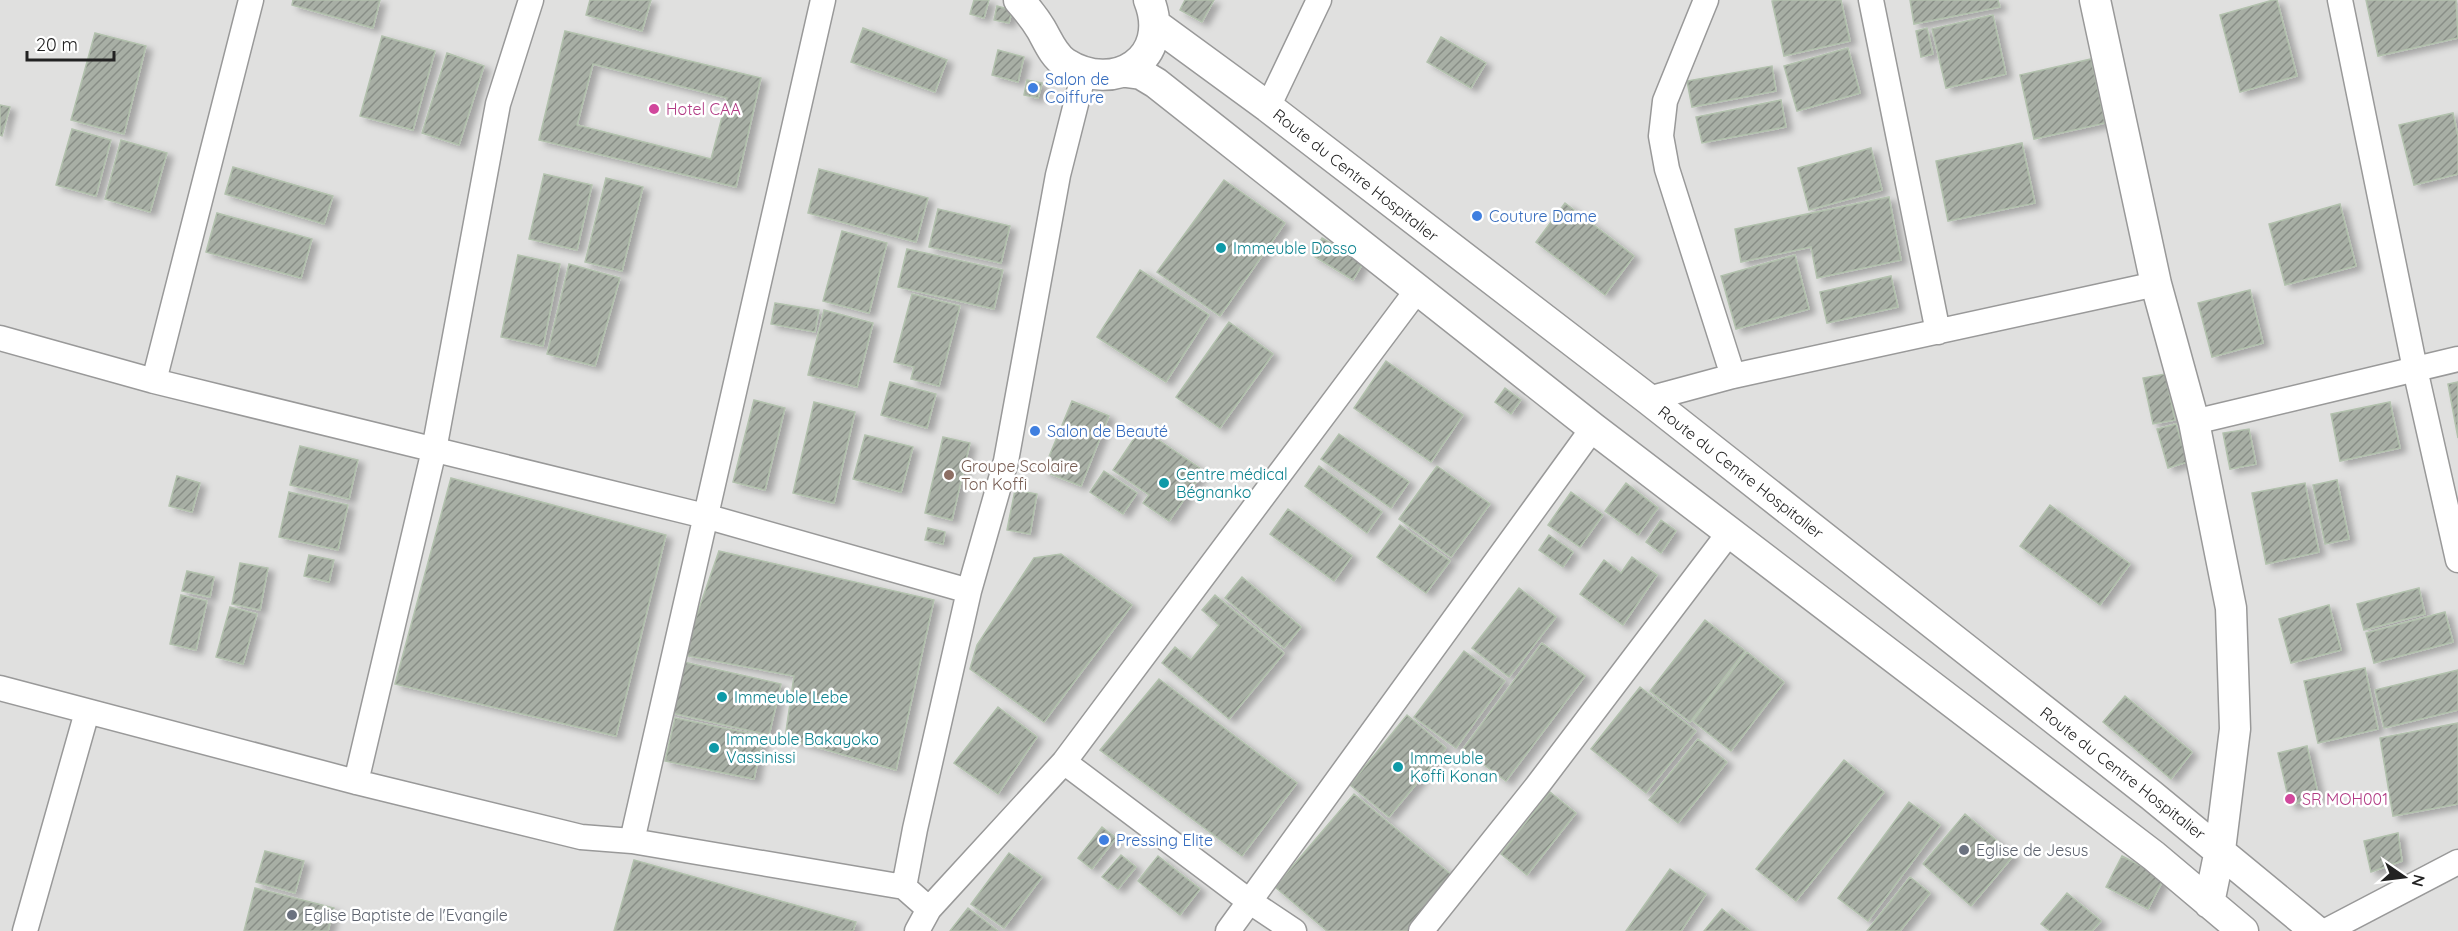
<svg xmlns="http://www.w3.org/2000/svg" width="2458" height="931" font-family="Quicksand,sans-serif">
<style>
.residential{fill:#e0e0df}
.building{fill:url(#building-hatch);stroke:#b2c1ad;stroke-width:1.5;fill-rule:evenodd;filter:url(#shadow)}
.lines{fill:none;stroke-linecap:round;stroke-linejoin:round}
.minor-casing{stroke:#999;stroke-width:27}
.tertiary-casing{stroke:#999;stroke-width:33}
.minor{stroke:#fff;stroke-width:24}
.tertiary{stroke:#fff;stroke-width:30}
.shop-dot{fill:#3f7fe0;stroke:#fff;stroke-width:2}
.hotel-dot{fill:#d1479c;stroke:#fff;stroke-width:2}
.culture-dot{fill:#0f9aa8;stroke:#fff;stroke-width:2}
.education-dot{fill:#8d6e63;stroke:#fff;stroke-width:2}
.worship-dot{fill:#6b7280;stroke:#fff;stroke-width:2}
.labels{text-anchor:middle;stroke-width:5;stroke-linejoin:round;paint-order:stroke}
.shop-label{font-size:16px;fill:#366cbe;stroke:#fff;text-anchor:start}
.hotel-label{font-size:16px;fill:#b23c85;stroke:#fff;text-anchor:start}
.street-label{font-size:16px;fill:#222;stroke:#fff}
.culture-label{font-size:16px;fill:#0d838f;stroke:#fff;text-anchor:start}
.education-label{font-size:16px;fill:#785e54;stroke:#fff;text-anchor:start}
.worship-label{font-size:16px;fill:#5b616d;stroke:#fff;text-anchor:start}
</style>
<defs>
<pattern id="building-hatch" width="6" height="6" patternUnits="userSpaceOnUse" patternTransform="scale(1.5)"><rect width="6" height="6" fill="#a8afa5"/><path d="M-1 1l2-2M0 6l6-6M5 7l2-2" fill="none" stroke="#888e86"/></pattern>
<filter id="shadow"><feDropShadow dx="6" dy="4" stdDeviation="3" flood-color="#0004"/></filter>
</defs>
<rect width="100%" height="100%" fill="#eaf1ea"/>
<path class="residential" d="M0 0H2458V931H0Z"/>
<path class="building" d="M293 0H380L373 28 292 5Z
M590 0H651L642 31 586 15Z
M974 0H989L984 18 970 14Z
M1185 0H1214L1202 22 1180 10Z
M1778 0H1841L1850 41 1784 56 1772 1Z
M1910 0H1998L2000 7 1914 24Z
M2273 0H2277L2297 76 2240 92 2220 15Z
M2366 0H2456L2458 38 2378 56Z
M997 6 1012 10 1009 23 994 20Z
M1993 15 2006 74 1946 88 1932 29Z
M863 28 947 60 935 92 851 62Z
M1927 28 1933 54 1921 57 1916 31Z
M565 31 761 78 736 187 539 140ZM593 64 727 98 711 159 577 125Z
M95 33 146 46 124 134 71 120Z
M382 36 435 51 413 130 360 116Z
M1441 37 1486 63 1471 88 1427 62Z
M1848 48 1860 93 1797 111 1784 66Z
M998 50 1024 57 1018 82 992 75Z
M447 53 484 66 459 145 422 133Z
M2091 59 2105 123 2034 139 2020 75Z
M1772 66 1776 91 1692 107 1687 81Z
M1027 80 1042 83 1038 98 1024 95Z
M1781 100 1786 127 1702 143 1696 117Z
M0 105 10 107 2 136 0 135Z
M2453 113 2458 136V174L2414 185 2399 125Z
M72 129 111 140 96 196 56 185Z
M121 140 167 153 150 212 105 199Z
M2022 143 2035 203 1948 221 1936 161Z
M1871 148 1882 190 1809 210 1798 168Z
M233 167 333 196 324 224 225 194Z
M819 169 928 198 916 242 808 213Z
M544 174 592 185 577 250 529 239Z
M606 178 643 187 622 271 585 262Z
M1224 180 1285 223 1220 316 1157 272Z
M1889 197 1901 260 1817 278 1811 247 1741 262 1735 229Z
M1565 203 1634 256 1605 295 1536 242Z
M2340 204 2356 266 2285 285 2269 224Z
M938 209 1010 226 1001 263 929 247Z
M217 213 312 239 301 278 206 252Z
M842 231 887 243 869 313 823 301Z
M1322 238 1363 263 1353 280 1312 255Z
M907 249 1003 270 994 309 898 287Z
M518 255 560 264 543 346 501 337Z
M1795 255 1809 309 1736 329 1721 276Z
M569 264 620 278 595 366 547 354Z
M1140 270 1209 315 1166 382 1097 337Z
M1891 276 1898 307 1827 323 1820 292Z
M2250 290 2263 343 2212 357 2198 303Z
M912 294 960 306 939 386 911 379 914 367 894 362Z
M775 303 819 310 815 332 771 324Z
M824 310 873 323 857 387 808 375Z
M1229 322 1273 354 1220 428 1176 397Z
M1386 361 1463 415 1431 462 1354 408Z
M2165 374 2175 420 2153 424 2143 378Z
M890 382 936 394 927 428 881 415Z
M2458 382V438L2448 384Z
M1505 388 1521 400 1511 414 1495 402Z
M754 400 785 408 765 490 733 482Z
M1072 401 1109 416 1081 486 1043 471Z
M814 402 855 412 834 503 793 493Z
M2390 402 2400 448 2340 461 2331 414Z
M2176 424 2187 462 2168 468 2157 429Z
M1141 428 1204 471 1169 521 1143 503 1149 495 1113 470Z
M2249 429 2256 464 2230 469 2223 433Z
M1339 434 1409 482 1391 508 1321 459Z
M865 435 913 447 901 492 853 479Z
M943 437 970 443 952 520 925 513Z
M300 446 358 460 349 499 290 485Z
M1319 466 1382 512 1367 533 1305 486Z
M1437 466 1490 504 1451 557 1399 519Z
M1104 471 1137 493 1123 514 1090 492Z
M177 476 200 483 192 512 169 506Z
M451 478 666 535 616 736 395 684Z
M2337 480 2349 539 2325 544 2313 485Z
M1626 483 1658 508 1638 535 1605 511Z
M2305 483 2319 552 2266 564 2252 493Z
M1015 490 1037 494 1030 534 1007 530Z
M289 492 348 505 338 550 279 537Z
M1571 492 1603 515 1580 547 1548 525Z
M2050 505 2130 564 2100 605 2020 546Z
M1288 509 1352 556 1334 581 1270 534Z
M1661 520 1676 531 1661 553 1646 542Z
M1400 525 1450 561 1426 593 1377 557Z
M928 528 945 532 943 544 925 540Z
M1549 535 1573 552 1563 567 1539 550Z
M719 551 934 600 896 770 785 738 794 676 683 655Z
M1061 554 1132 605 1044 722 970 669 977 645 1034 558Z
M309 555 334 560 329 582 304 576Z
M1632 557 1657 575 1623 625 1580 594 1604 560 1621 573Z
M240 563 268 568 260 610 232 604Z
M187 571 214 577 210 597 182 591Z
M1242 577 1301 627 1284 648 1225 598Z
M1519 588 1556 617 1509 677 1472 648Z
M2419 588 2425 614 2364 630 2357 604Z
M181 595 207 601 196 650 170 644Z
M1215 595 1284 653 1229 719 1162 663 1175 647 1191 660 1219 625 1202 610Z
M2329 605 2341 650 2291 663 2279 619Z
M230 607 257 614 243 664 216 657Z
M2445 612 2453 642 2374 663 2366 633Z
M1705 620 1745 651 1690 722 1650 691Z
M1542 643 1585 676 1506 781 1463 749Z
M1464 651 1505 681 1456 748 1414 717Z
M1747 652 1784 682 1731 751 1693 721Z
M675 660 781 684 769 735 663 711Z
M2365 668 2378 729 2318 743 2304 681Z
M2458 670V710L2384 728 2375 690Z
M1159 679 1297 783 1242 856 1100 750Z
M1640 687 1696 731 1646 793 1591 749Z
M2125 696 2192 752 2171 779 2103 722Z
M998 707 1037 737 998 794 954 763Z
M1407 715 1446 748 1389 817 1350 785Z
M675 718 763 736 754 779 665 761Z
M2458 723V804L2393 816 2380 738Z
M1698 739 1727 762 1678 823 1649 800Z
M2307 746 2319 798 2290 805 2278 753Z
M1844 760 1884 792 1796 901 1756 869Z
M1550 792 1576 813 1527 875 1501 854Z
M1354 794 1453 876 1410 931H1327L1275 887Z
M1909 802 1940 825 1868 921 1838 898Z
M1965 814 2014 855 1971 906 1923 864Z
M1102 827 1116 838 1092 869 1078 858Z
M2398 833 2402 861 2371 872 2364 841Z
M265 851 304 861 295 893 256 882Z
M1009 853 1042 877 1004 928 971 904Z
M1121 855 1136 867 1118 889 1102 877Z
M1158 856 1200 889 1180 915 1138 881Z
M2122 856 2164 878 2148 909 2106 887Z
M634 860 856 922 853 931H614Z
M1670 869 1706 894 1681 931H1626Z
M1910 877 1930 893 1900 931H1867Z
M255 888 334 908 328 931H244Z
M2067 893 2101 921 2092 931H2050L2041 924Z
M968 908 998 931H950Z
M1722 909 1750 931H1704Z"/>
<g class="lines">
<g class="minor-casing">
<path id="minor" d="M1706 0 1665 101 1661 136 1667 169 1733 376
M1871 0 1938 332
M2340 0 2415 369 2458 560
M1268 107 1319 0
M0 338 154 381 705 516 969 591
M154 381 251 0
M1648 399 1733 376 2156 284
M2194 422 2458 359
M0 688 356 782 581 837 632 841 904 887
M1064 762 1249 901 1294 931
M356 782 434 450 498 104 531 0
M632 841 823 0
M929 909 904 887 915 829 969 591 1006 461 1058 175 1084 72
M25 931 87 712
M917 931 929 909 1064 762 1418 289
M1228 931 1593 428
M1421 931 1537 786 1729 533
M2326 931 2458 862"/>
</g>
<g class="tertiary-casing">
<path id="tertiary" d="M1019 0C1027 9 1035 19 1041 29 1048 41 1053 55 1065 63 1115 95 1172 58 1149 0
M2095 0 2156 284 2194 422 2231 608 2235 729 2220 850 2209 903
M1156 25 1268 107 1648 399 2151 795 2316 931
M1126 72 1141 74 1156 83 1593 428 2154 856 2243 931"/>
</g>
<use href="#minor" class="minor"/>
<use href="#tertiary" class="tertiary"/>
</g>
<g class="shop-dot">
<circle cx="1033" cy="88" r="6"/>
<circle cx="1477" cy="216" r="6"/>
<circle cx="1035" cy="431" r="6"/>
<circle cx="1104" cy="840" r="6"/>
</g>
<g class="hotel-dot">
<circle cx="654" cy="109" r="6"/>
<circle cx="2290" cy="799" r="6"/>
</g>
<g class="culture-dot">
<circle cx="1221" cy="248" r="6"/>
<circle cx="1164" cy="483" r="6"/>
<circle cx="722" cy="697" r="6"/>
<circle cx="714" cy="748" r="6"/>
<circle cx="1398" cy="767" r="6"/>
</g>
<circle class="education-dot" cx="949" cy="475" r="6"/>
<g class="worship-dot">
<circle cx="1964" cy="850" r="6"/>
<circle cx="292" cy="915" r="6"/>
</g>
<g class="labels">
<g class="shop-label">
<text x="1045" y="85">Salon de<tspan x="1045" dy="18">Coiffure</tspan></text>
<text x="1489" y="222">Couture Dame</text>
<text x="1047" y="437">Salon de Beauté</text>
<text x="1116" y="846">Pressing Elite</text>
</g>
<g class="hotel-label">
<text x="666" y="115">Hotel CAA</text>
<text x="2302" y="805">SR MOH001</text>
</g>
<g class="street-label">
<text transform="translate(1356 175) rotate(38)" y="6">Route du Centre Hospitalier</text>
<text transform="translate(1741 472) rotate(38)" y="6">Route du Centre Hospitalier</text>
<text transform="translate(2123 773) rotate(38)" y="6">Route du Centre Hospitalier</text>
</g>
<g class="culture-label">
<text x="1233" y="254">Immeuble Dosso</text>
<text x="1176" y="480">Centre médical<tspan x="1176" dy="18">Bégnanko</tspan></text>
<text x="734" y="703">Immeuble Lebe</text>
<text x="726" y="745">Immeuble Bakayoko<tspan x="726" dy="18">Vassinissi</tspan></text>
<text x="1410" y="764">Immeuble<tspan x="1410" dy="18">Koffi Konan</tspan></text>
</g>
<g class="education-label">
<text x="961" y="472">Groupe Scolaire<tspan x="961" dy="18">Ton Koffi</tspan></text>
</g>
<g class="worship-label">
<text x="1976" y="856">Eglise de Jesus</text>
<text x="304" y="921">Eglise Baptiste de l'Evangile</text>
</g>
</g>
<g transform="translate(2404 877) rotate(104)" stroke="#ffffff" stroke-width="4.5" paint-order="stroke">
<path d="M0-4.5L10 22L0 15L-10 22Z" fill="#222222"/>
<text y="-9" font-size="16" font-weight="bold" text-anchor="middle" fill="#222222">N</text>
</g>
<path d="M27 51v9h87v-9" fill="none" stroke="#222222" stroke-width="3"/>
<text x="36" y="51" font-size="18" fill="#222222" stroke="#ffffff" stroke-width="4.5" paint-order="stroke">20 m</text>
</svg>
